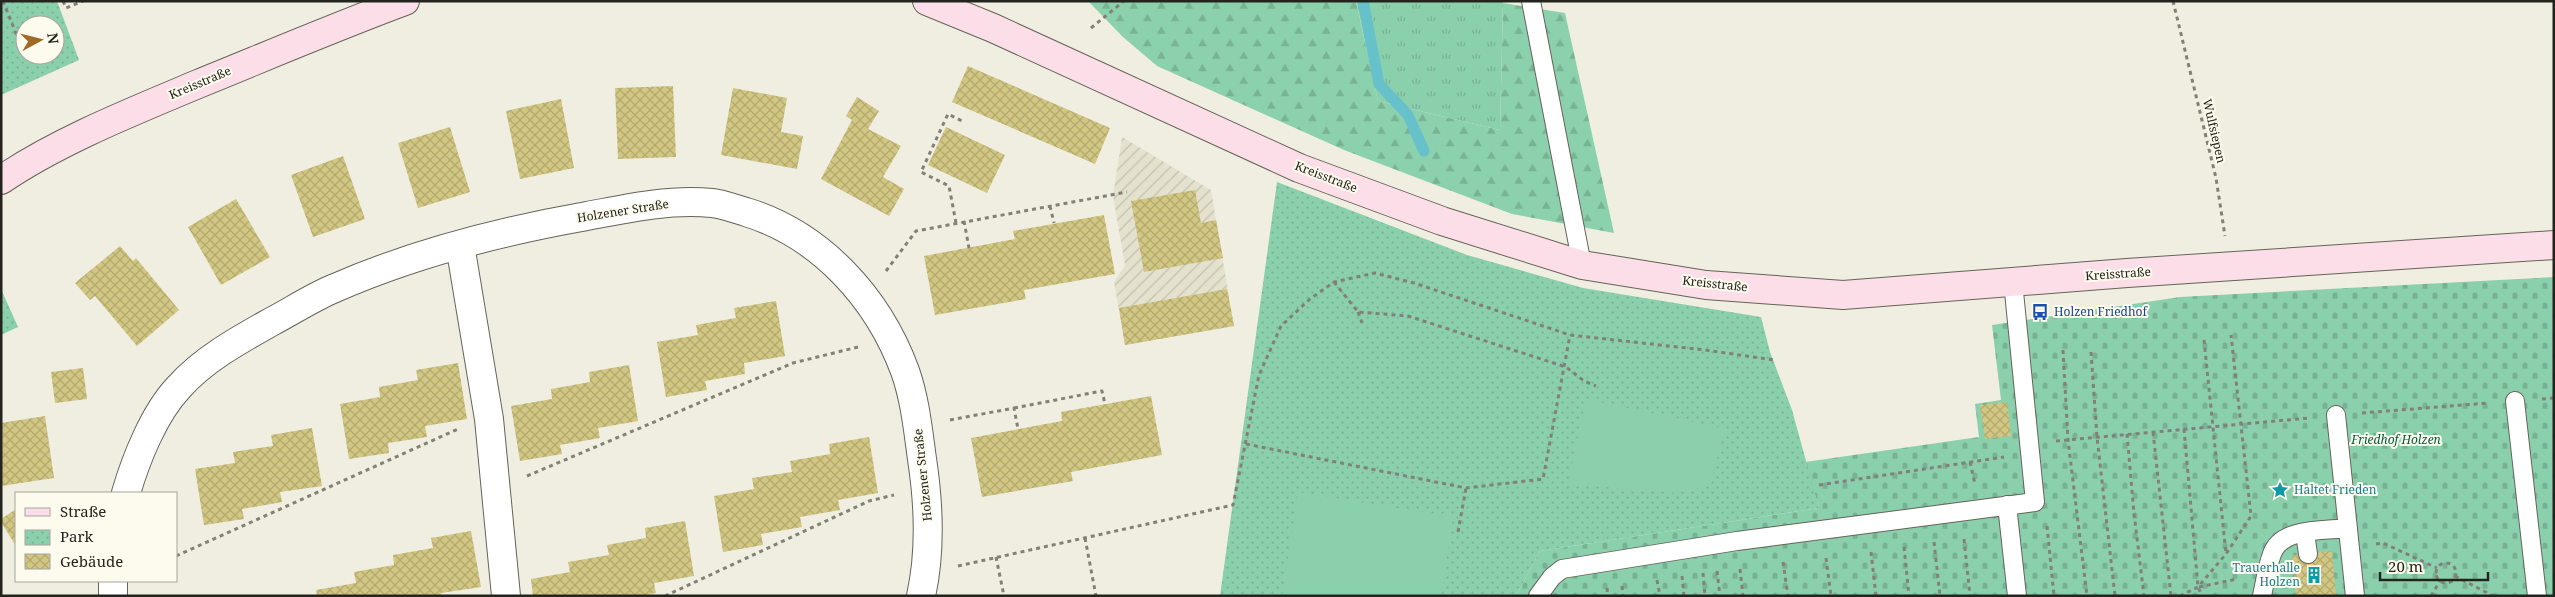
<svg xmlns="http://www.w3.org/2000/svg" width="2555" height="597" font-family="'Noto Serif',serif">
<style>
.industrial{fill:url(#industrial-furrows)}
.grass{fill:url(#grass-tufts)}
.forest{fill:url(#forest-firs)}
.cemetery{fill:url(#cemetery-stones)}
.park{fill:url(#park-dots);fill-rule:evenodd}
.pitch{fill:#8bd0ad}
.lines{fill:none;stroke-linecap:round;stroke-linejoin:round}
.stream{stroke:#66c1ca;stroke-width:11}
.building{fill:url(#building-cross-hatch)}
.lane-casing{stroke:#656358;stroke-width:20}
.street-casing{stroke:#656358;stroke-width:30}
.secondary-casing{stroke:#656358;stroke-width:30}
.path{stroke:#828178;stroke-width:3;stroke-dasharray:4 4;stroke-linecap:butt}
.lane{stroke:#fff;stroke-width:18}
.street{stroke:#fff;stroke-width:28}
.secondary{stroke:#fbdee8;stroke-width:28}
.labels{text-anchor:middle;stroke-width:4;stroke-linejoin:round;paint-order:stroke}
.street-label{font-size:12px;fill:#24241f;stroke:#fdfbee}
.transit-label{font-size:12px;fill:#164399;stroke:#fdfbee;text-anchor:start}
.park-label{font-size:12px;font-style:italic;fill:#005c3c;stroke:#fdfbee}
.culture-label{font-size:12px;fill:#0d838f;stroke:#fdfbee;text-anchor:start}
</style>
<defs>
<pattern id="industrial-furrows" width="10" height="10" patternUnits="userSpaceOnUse" patternTransform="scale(1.25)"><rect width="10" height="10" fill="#e4e1cd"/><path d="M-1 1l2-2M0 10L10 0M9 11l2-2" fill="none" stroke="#c3c1b0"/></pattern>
<pattern id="grass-tufts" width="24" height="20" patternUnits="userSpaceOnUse" patternTransform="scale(1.25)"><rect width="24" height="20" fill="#8bd0ad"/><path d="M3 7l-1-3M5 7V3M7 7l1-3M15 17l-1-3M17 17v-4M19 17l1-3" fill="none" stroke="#78b294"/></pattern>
<pattern id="forest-firs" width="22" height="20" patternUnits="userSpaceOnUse" patternTransform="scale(1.25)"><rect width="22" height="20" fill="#8bd1ad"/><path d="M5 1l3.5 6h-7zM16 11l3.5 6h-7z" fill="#78b394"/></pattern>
<pattern id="cemetery-stones" width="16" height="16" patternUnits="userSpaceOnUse" patternTransform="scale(1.25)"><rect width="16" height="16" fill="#8bd0ad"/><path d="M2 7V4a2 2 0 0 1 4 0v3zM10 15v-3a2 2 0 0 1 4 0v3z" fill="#78b294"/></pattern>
<pattern id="park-dots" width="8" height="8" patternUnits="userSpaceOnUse" patternTransform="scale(1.25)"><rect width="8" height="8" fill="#8bd0ad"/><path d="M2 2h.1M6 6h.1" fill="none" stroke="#78b294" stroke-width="1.8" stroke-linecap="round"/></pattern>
<pattern id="building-cross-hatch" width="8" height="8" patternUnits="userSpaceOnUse" patternTransform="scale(1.25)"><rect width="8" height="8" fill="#d1c682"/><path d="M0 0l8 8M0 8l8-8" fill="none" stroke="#b3aa70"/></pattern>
</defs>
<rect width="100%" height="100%" fill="#f0eee1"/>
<path class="industrial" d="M1122 137 1211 190 1234 326 1125 345 1114 282 1125 265 1113 196Z"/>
<path class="grass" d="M1356 1H1503L1500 130 1378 101Z"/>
<path class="forest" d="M1088 1H1356L1378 101 1500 130 1503 3 1565 13 1614 233 1512 214 1344 150 1157 66 1123 37Z"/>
<path class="cemetery" d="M2554 277V596H1516L1540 551 1819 508 1805 462 1979 437 1975 404 2001 400 1992 325 2180 297Z"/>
<path class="park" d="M1 1H57L79 60 1 95ZM25 25H55V55H25Z
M1277 182 1467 255 1583 288 1761 317 1770 352 1792 410 1819 508 1540 551 1516 596H1220Z
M1 289 18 327 1 335Z"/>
<path class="pitch" d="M1586 399 1725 429 1710 485 1676 493 1568 484Z
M1298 492 1453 517 1441 596H1282Z"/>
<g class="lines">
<path class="stream" d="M1363 1 1379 84 1408 115 1424 151"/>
</g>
<path class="building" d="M968 66 1110 128 1095 164 952 102Z
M673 86 676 157 618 159 615 88Z
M733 88 787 98 781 132 803 136 797 169 721 155Z
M857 97 879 111 868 129 901 146 883 177 904 189 889 216 821 179 852 120 846 116Z
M561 99 574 168 520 179 506 111Z
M450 127 470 192 418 208 398 143Z
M946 127 1005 155 987 193 928 165Z
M343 156 365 219 313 237 291 175Z
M1195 190 1201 223 1216 220 1223 258 1144 272 1131 201Z
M236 199 270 257 221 285 188 227Z
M1104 215 1115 274 1024 290 1026 299 935 315 924 256 1015 239 1013 231Z
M120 246 133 261 136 258 179 310 137 346 95 296 90 300 75 283Z
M1227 289 1234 326 1125 345 1119 308Z
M776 301 785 356 744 363 745 374 705 381 707 390 666 397 657 342 698 335 696 325 736 318 734 308Z
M458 363 467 419 425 426 427 437 388 443 389 453 349 459 340 404 380 397 379 387 418 380 416 370Z
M629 365 638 421 598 428 600 438 560 445 562 454 520 461 511 406 552 399 551 389 590 382 589 372Z
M83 368 87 399 55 403 51 372Z
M1151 396 1162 455 1071 472 1073 481 982 497 971 438 1062 421 1061 412Z
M2007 402 2011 436 1985 439 1980 405Z
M45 416 54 478 1 486V423Z
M312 428 322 486 280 492 282 502 242 509 244 519 204 525 195 469 235 463 233 452 273 446 271 435Z
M869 437 878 493 838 500 840 510 800 517 802 527 761 534 763 545 723 552 714 496 754 489 752 478 792 472 790 461 830 454 829 444Z
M16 509V546L1 522V519Z
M685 521 694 576 654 583 656 593 641 596H533L531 579 570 572 568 562 609 555 607 545 646 538 645 528Z
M471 531 481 587 441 593V596H317L316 590 356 583 354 572 394 565 393 555 433 548 431 538Z
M2332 551 2336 596H2296L2292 555Z"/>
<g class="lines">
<g class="lane-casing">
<path id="lane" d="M1531 1 1582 265
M2515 401 2537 596
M2336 415 2355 596
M2007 505 2017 596
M2305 533 2308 554
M1538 596 1552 577 1562 569 1737 541 2035 502 2013 282
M2262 596C2265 582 2267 567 2272 554 2281 527 2325 531 2348 528"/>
</g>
<g class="street-casing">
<path id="street" d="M460 245 489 419 506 596
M126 493C136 459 154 413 179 387 204 359 239 340 271 322 292 311 313 297 335 288 415 253 502 231 587 216 628 208 670 199 712 203 723 204 735 209 746 212 821 235 878 298 905 371 915 399 918 430 922 459 929 505 931 551 921 596
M113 581V596"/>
</g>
<g class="secondary-casing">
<path id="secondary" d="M927 1 993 28 1299 168 1442 221 1582 265 1706 285 1843 295 2127 273 2554 245
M1 180C58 141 134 111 198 84 267 56 335 27 405 1"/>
</g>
<path class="path" d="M3 1 17 36
M63 1 66 8 83 1
M2173 1 2216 178 2225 236
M1091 28 1124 1
M1050 206 1054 223
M964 221 969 248
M956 223 949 186 921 172 948 114 962 121
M886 271 916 231 1127 192
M1334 282 1358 312 1408 316 1566 367 1584 381 1596 386
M1358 312 1362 323
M2204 340 2226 554
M2063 350 2068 440 2087 596
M2091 352 2097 437 2115 596
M2542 399 2554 398
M1014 408 1102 391 1105 404
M2362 413 2488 403
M950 420 1014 408 1018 429
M2184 429 2198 587 2202 596
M2153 432 2171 596
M2127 434 2134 513 2144 596
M2056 441 2309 418
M1246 444 1466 488 1543 479 1570 335
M1970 462 1975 484
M527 476 793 363 858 347
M1819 485 2004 457
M2047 526 2054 596
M1458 532 1466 488
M1085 538 1096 596
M1964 539 1970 596
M1934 542 1940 596
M2376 544 2383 543 2437 568
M1904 547 1909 596
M1871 552 1876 596
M176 556 458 429
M996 557 1004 596
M1826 558 1831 596
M1783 562 1788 596
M2436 573a10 10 0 1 1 20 0a10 10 0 1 1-20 0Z
M958 566 1233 505 1259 375 1281 326 1310 299 1334 282 1375 273 1414 283 1570 335 1705 350 1774 360
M1740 569 1743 596
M1717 571 1720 596
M1703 573 1705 596
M1682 576 1684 596
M2455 576 2493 596
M1657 580 1660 596
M1622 586 1623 596
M2199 587 2237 579
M1607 588 1608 596
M665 596 869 501 894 495
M2180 596 2198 587 2226 554 2251 516 2231 335
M2431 596 2440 581"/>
<use href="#lane" class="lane"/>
<use href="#street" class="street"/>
<use href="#secondary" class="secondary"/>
</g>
<defs>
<g id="bus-bare" transform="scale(1.35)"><path d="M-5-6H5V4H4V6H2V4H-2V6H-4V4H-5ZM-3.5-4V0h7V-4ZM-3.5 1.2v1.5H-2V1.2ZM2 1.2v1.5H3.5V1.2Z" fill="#1a4fb4" stroke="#fdfbee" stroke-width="2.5" paint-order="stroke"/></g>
<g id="sight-bare" transform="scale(1.35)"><path d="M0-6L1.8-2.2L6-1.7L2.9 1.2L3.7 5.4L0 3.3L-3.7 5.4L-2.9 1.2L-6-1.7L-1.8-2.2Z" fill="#0f9aa8" stroke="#fdfbee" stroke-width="2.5" paint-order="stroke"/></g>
<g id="building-bare" transform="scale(1.35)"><path d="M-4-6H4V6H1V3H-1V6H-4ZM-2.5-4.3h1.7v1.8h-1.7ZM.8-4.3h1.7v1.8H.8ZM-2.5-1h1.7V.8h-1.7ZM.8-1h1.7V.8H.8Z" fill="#0f9aa8" stroke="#fdfbee" stroke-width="2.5" paint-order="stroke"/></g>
</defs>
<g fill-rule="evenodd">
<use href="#bus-bare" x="2040" y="312"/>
<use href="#sight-bare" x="2280" y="490"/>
<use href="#building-bare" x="2314" y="575"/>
</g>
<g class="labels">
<g class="street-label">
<text transform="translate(200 83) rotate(-23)" y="4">Kreisstraße</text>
<text transform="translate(2214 131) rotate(77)" y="4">Wulfsiepen</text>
<text transform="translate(1326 177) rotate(21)" y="4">Kreisstraße</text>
<text transform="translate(623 211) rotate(-9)" y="4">Holzener Straße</text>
<text transform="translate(2118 274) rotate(-4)" y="4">Kreisstraße</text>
<text transform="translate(1715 284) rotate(6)" y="4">Kreisstraße</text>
<text transform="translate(923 475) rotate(-96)" y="4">Holzener Straße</text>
</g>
<g class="transit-label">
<text x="2054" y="316">Holzen Friedhof</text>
</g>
<g class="park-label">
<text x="2396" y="444">Friedhof Holzen</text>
</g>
<g class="culture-label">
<text x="2294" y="494">Haltet Frieden</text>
<text x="2300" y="572" text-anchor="end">Trauerhalle<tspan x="2300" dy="14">Holzen</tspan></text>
</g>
</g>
<rect width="2555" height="597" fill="none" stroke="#24241f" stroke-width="5"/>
<rect x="15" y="492" width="162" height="90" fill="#fdfbee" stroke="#a6a59b"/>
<rect x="25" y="508" width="25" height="8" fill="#fbdee8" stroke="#a6a59b"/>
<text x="60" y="517" font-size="15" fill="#24241f">Straße</text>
<rect x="25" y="530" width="25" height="15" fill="url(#park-dots)" stroke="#a6a59b"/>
<text x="60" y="542" font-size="15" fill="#24241f">Park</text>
<rect x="25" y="554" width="25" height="15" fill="url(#building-cross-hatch)" stroke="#a6a59b"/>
<text x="60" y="567" font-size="15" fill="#24241f">Gebäude</text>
<g transform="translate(40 40) rotate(83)"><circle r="24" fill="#fdfbee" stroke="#a6a59b"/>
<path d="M0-4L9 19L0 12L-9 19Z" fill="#a06925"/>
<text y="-8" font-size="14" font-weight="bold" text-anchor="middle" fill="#24241f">N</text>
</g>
<path d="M2380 572v8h108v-8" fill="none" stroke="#24241f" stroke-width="2.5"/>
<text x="2388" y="572" font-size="15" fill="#24241f" stroke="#fdfbee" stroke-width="4" paint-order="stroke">20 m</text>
</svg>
